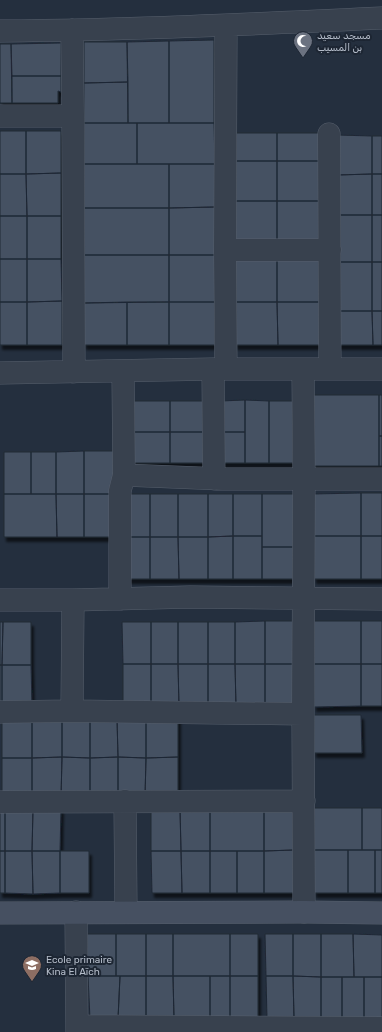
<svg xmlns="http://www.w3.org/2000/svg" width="382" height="1032" font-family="Rubik,Vazirmatn,sans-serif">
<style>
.building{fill:#455162;stroke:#1f2835;filter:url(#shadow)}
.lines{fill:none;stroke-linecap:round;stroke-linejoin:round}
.street-casing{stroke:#565f6c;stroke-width:23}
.secondary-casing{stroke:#565f6c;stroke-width:23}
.street{stroke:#38414e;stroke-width:22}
.secondary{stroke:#465061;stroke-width:22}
.labels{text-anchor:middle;stroke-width:4;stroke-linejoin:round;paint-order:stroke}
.poi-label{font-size:10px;fill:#b4bcc9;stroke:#1d2633;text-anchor:start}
</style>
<defs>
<filter id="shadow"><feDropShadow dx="2.5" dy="4.5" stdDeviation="1" flood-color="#0009"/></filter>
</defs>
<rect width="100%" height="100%" fill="#242f3e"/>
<path class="building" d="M214 40V123H169V41Z
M169 41V123H128L127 42Z
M84 42H127L128 82 84 83Z
M61 43V76H12L11 44Z
M0 44H11L12 103H0Z
M12 76H61V92L58 91V103H12Z
M128 82V123H84V83Z
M84 123H137V164H84Z
M137 123H214L215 164H137Z
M0 131H26V174H0Z
M26 131H61V173L26 174Z
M234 133H277V161H234Z
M277 133H320V161H277Z
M337 135 372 136V174L337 175Z
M372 136H382V174H372Z
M234 161H277V201H234Z
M277 161H320V201H277Z
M84 164H169V208H84Z
M169 164H215V207L169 208Z
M61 173V216H27L26 174Z
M0 174H26L27 216H0Z
M372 174V215H337V175Z
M372 174H382V215H372Z
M234 201H277V242H235Z
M277 201H320V242H277Z
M215 207V255H169V208Z
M84 208H169V255H84Z
M337 215H372V262H337Z
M372 215H382V262H372Z
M0 216H27V259H0Z
M27 216H61V259H27Z
M84 255H169V302L84 303Z
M169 255H215V302H169Z
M0 259H27V302H0Z
M27 259H61L62 301 27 302Z
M235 259H277V302H235Z
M277 259H320V302H277Z
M337 262H372V311H337Z
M372 262H382V311H372Z
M62 301V345H27V302Z
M0 302H27V345H0Z
M127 302H169V345H127Z
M127 302V345H84V303Z
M169 302H215V345H169Z
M235 302H277L278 345H235Z
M277 302H320V345H278Z
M337 311H372L373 345H337Z
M372 311H382V345H373Z
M313 395H379V466H313Z
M379 395H382V436H379Z
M245 400 269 401V463H245Z
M245 400V432H221V401Z
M133 401H170V432H133Z
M170 401H207V432H170Z
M269 401H293V463H269Z
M133 432H170V463H133Z
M170 432H207V463H170Z
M221 432H245V463H221Z
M379 436H382V466H379Z
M84 451V494H56V452Z
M84 451H117V494H84Z
M4 452H31V494H4Z
M31 452H56V494H31Z
M361 493H382V536H361Z
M361 493V536H313V494Z
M4 494H56L57 537H4Z
M56 494H84V537H57Z
M84 494H117L118 537H84Z
M122 494H150V537H123Z
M150 494H178V537H150Z
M178 494H208V537H178Z
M208 494H233V536L208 537Z
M233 494H262V536H233Z
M262 494H294V547H262Z
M233 536H262V579H233Z
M233 536V579H208V537Z
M313 536H361V579H314Z
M361 536H382V579H361Z
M123 537H150V579H123Z
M150 537H178L179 579H150Z
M178 537H208V579H179Z
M262 547H294V579H262Z
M265 621V664H235V622Z
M265 621H294V664H265Z
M314 621H361V664H314Z
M361 621H382V664H361Z
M0 622H3L2 665H0Z
M3 622H31V665H2Z
M122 622H151V664H123Z
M151 622H178V664H151Z
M178 622H208V664H178Z
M208 622H235V664H208Z
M123 664H151V707H123Z
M151 664H178L179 707H151Z
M178 664H208V707H179Z
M208 664H235L236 707H208Z
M235 664H265V707H236Z
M265 664H294V707H265Z
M314 664H361V706L314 707Z
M361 664H382V706H361Z
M0 665H2V707H0Z
M2 665H31L32 707H2Z
M314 715H361L362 753H314Z
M178 717V757L146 758V718Z
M2 718H32V758H2Z
M32 718H62V757L32 758Z
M62 718H90V758L62 757Z
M90 718H117L118 757 90 758Z
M117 718H146V758L118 757Z
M62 757 61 798H32V758Z
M62 757 90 758V797L61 798Z
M118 757V797H90V758Z
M118 757 146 758 145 797H118Z
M178 757V797H145L146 758Z
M2 758H32V798L2 797Z
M210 808H264V851H210Z
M210 808V851H181L180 809Z
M264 808H295L294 850 264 851Z
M314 808H362V850H314Z
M362 808H382V850H362Z
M0 809H5V851H0Z
M5 809H33L32 851H5Z
M33 809H61L60 851H32Z
M151 809H180L181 851H151Z
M294 850 295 893H264V851Z
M314 850H348V893H314Z
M348 850H375V893H348Z
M375 850H382V893H375Z
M0 851H5V893H0Z
M5 851H32L33 894 5 893Z
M32 851H60V893L33 894Z
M60 851H89V893H60Z
M151 851H181L182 893H152Z
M181 851H210V893H182Z
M210 851H237V893H210Z
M237 851H264V893H237Z
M87 934H116V976H88Z
M116 934H146V976H116Z
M146 934H173V976H146Z
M173 934H230V976H173Z
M230 934H258V976H230Z
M265 934H293V976H266Z
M293 934H321V977L293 976Z
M321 934H353L354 977H321Z
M353 934 382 935V977H354Z
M88 976H120L118 1019H90Z
M120 976H146V1019H118Z
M146 976H173L174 1019H146Z
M173 976H210V1019H174Z
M210 976H230V1019H210Z
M230 976H258V1019H230Z
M266 976H293L294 1019H267Z
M293 976 321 977V1019H294Z
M321 977H342V1019H321Z
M342 977H364V1019H342Z
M364 977H382V1019H364Z"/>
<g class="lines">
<g class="street-casing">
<path id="street" d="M72 30 73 116 74 372
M0 31C127 30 255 24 382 18
M0 116H73
M329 134 330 369
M225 250H330
M213 369 214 479
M226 369 225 250 226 26
M303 369 304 479 303 714 304 912
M0 373 213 369H382
M124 475 223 479H382
M120 599V491L124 475 123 371
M0 600H73L190 597 382 599
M73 600 72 711 303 714
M0 712 72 711
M125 801 126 912
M0 802 304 801
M76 912 77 1032
M77 1026 382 1028"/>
</g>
<g class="secondary-casing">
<path id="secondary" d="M0 913 304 912 382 913"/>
</g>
<use href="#street" class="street"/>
<use href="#secondary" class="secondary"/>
</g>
<defs>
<g id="mosque-pin" transform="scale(1)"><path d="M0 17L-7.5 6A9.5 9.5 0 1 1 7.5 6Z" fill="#6b7280" stroke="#1d2633"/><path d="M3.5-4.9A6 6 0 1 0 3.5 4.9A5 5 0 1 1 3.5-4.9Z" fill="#fff"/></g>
<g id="school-pin" transform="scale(1)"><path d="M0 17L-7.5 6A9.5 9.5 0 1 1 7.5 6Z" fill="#8d6e63" stroke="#1d2633"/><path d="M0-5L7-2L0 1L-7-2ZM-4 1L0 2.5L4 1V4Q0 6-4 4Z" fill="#fff"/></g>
</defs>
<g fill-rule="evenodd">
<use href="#mosque-pin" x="303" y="41"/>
<use href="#school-pin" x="32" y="965"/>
</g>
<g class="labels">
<g class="poi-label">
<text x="317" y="39">مسجد سعيد<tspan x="317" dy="12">بن المسيب</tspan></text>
<text x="46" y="963">Ecole primaire<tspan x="46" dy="12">Kina El Aïch</tspan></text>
</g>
</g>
</svg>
